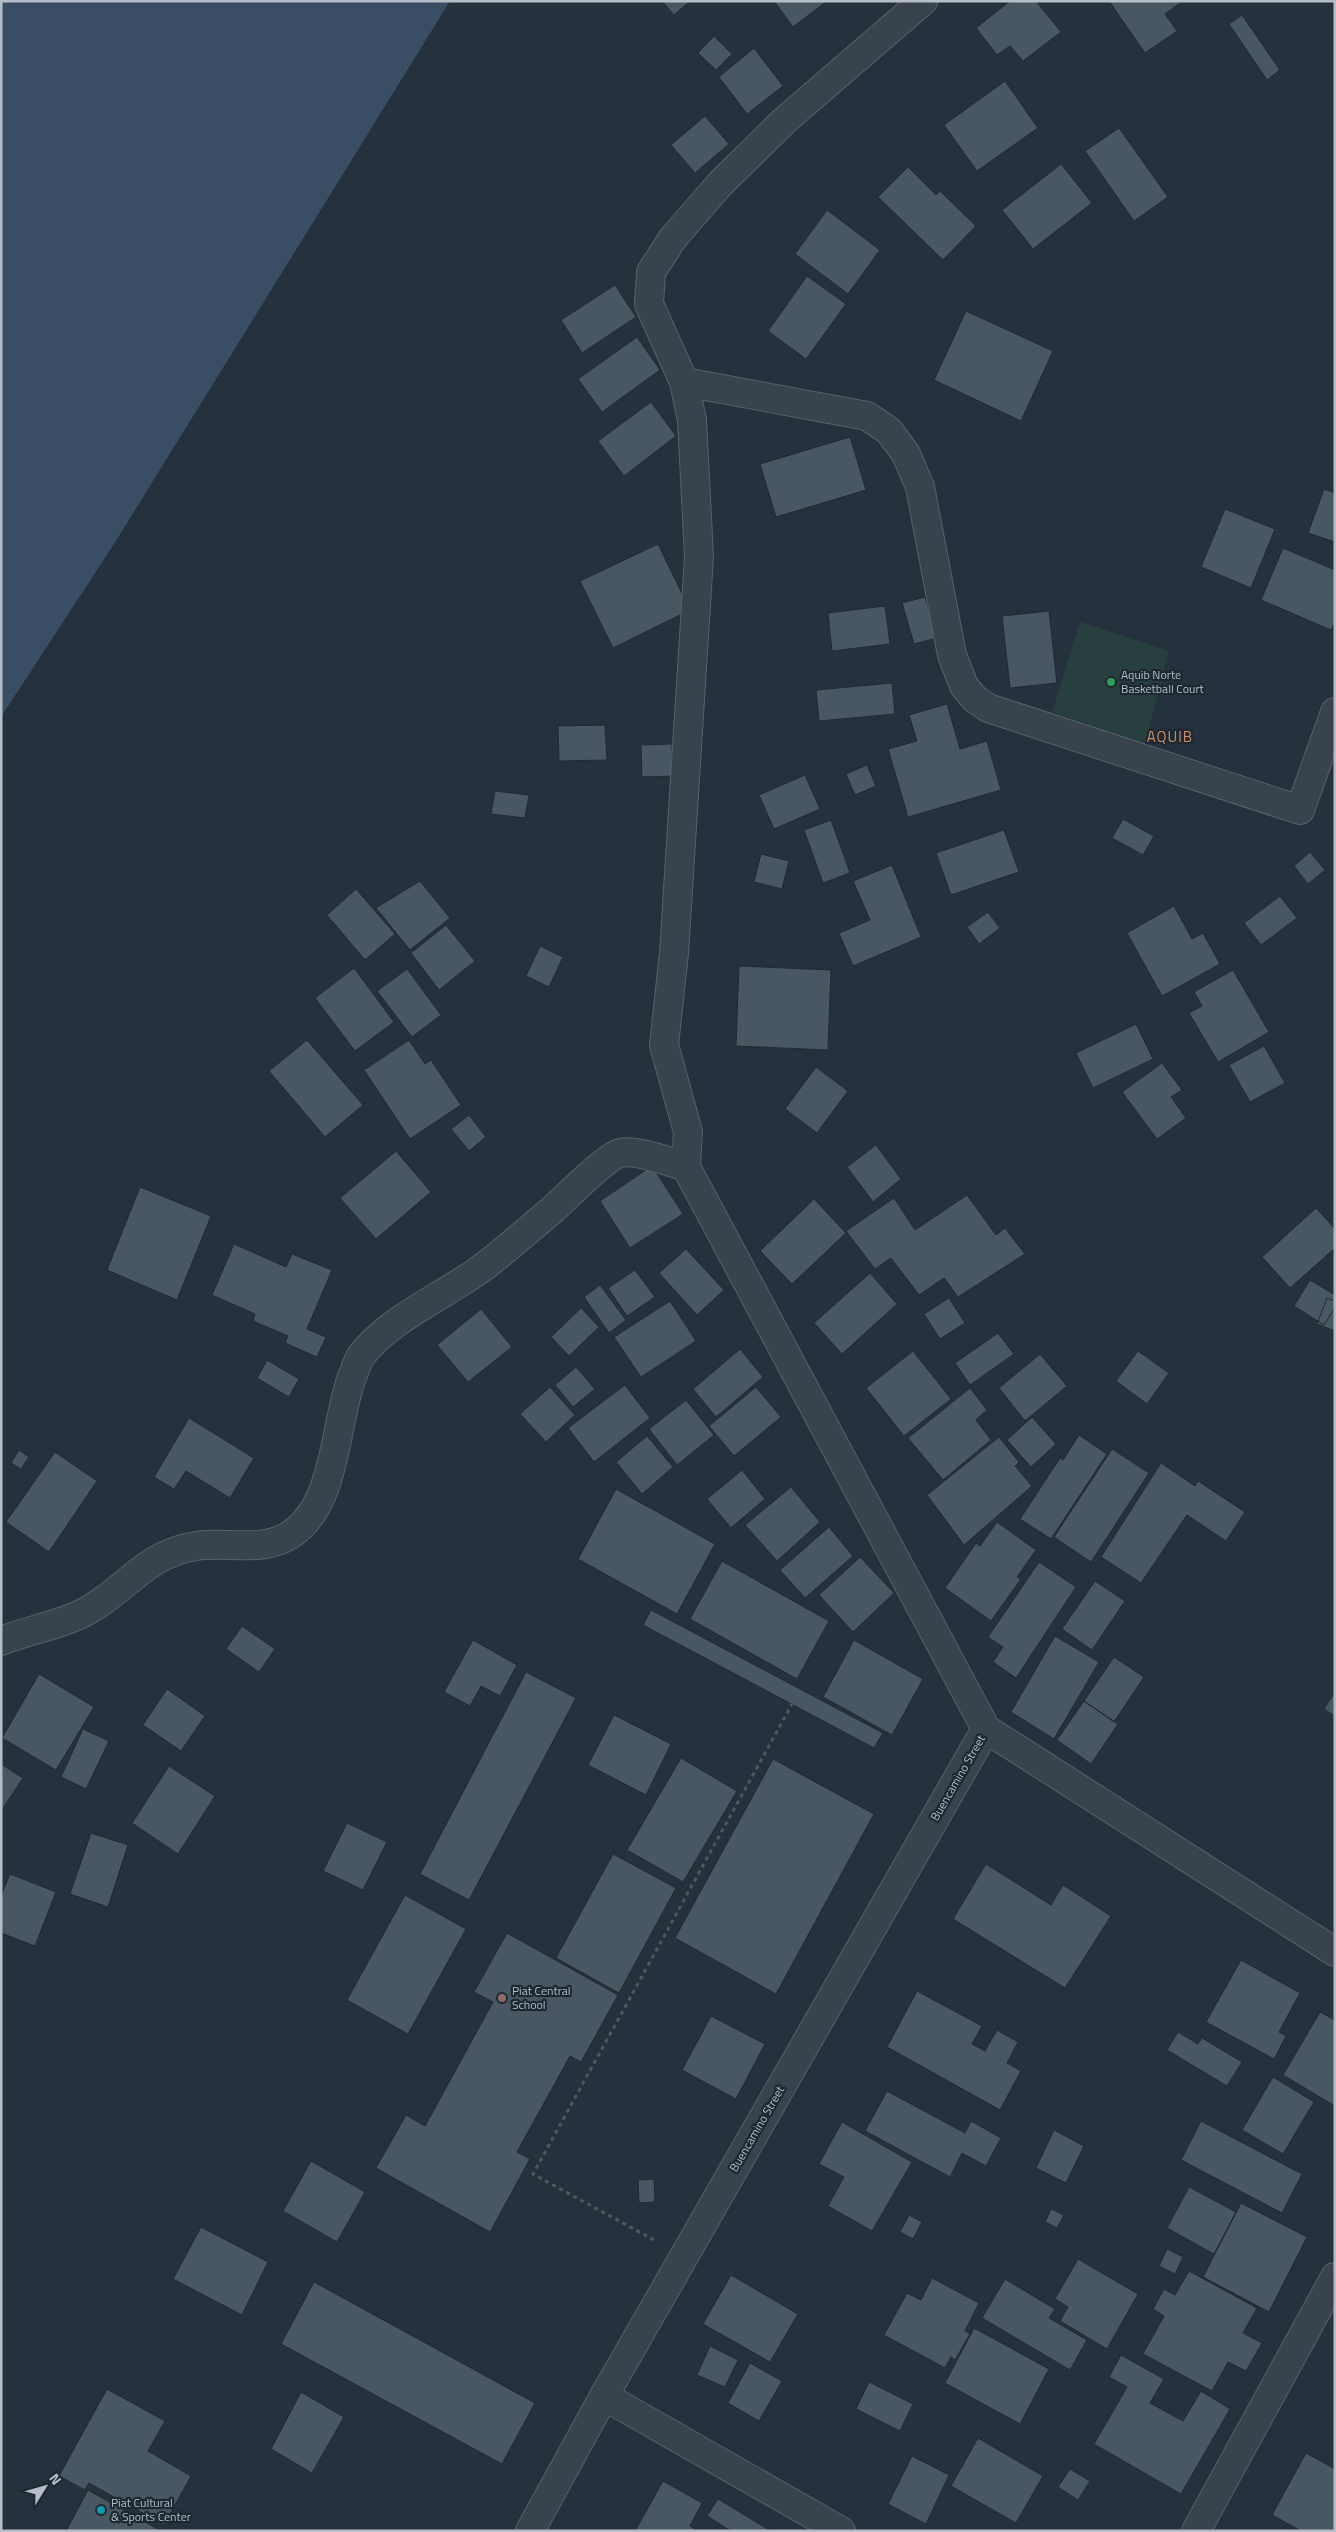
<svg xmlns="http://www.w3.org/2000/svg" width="1336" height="2532" font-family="'Titillium Web',sans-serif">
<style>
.green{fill:#283f3f}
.water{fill:#394e64}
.building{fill:#495763;stroke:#202a34}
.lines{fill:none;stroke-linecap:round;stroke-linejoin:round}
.minor-casing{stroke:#57616b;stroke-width:30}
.tertiary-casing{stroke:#57616b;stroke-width:30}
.path{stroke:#475c5d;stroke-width:3;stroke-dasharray:4 4;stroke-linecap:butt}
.minor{stroke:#39434d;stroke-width:28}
.tertiary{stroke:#39434d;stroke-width:28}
.leisure-dot{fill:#2e9e5b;stroke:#1e2832;stroke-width:2}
.education-dot{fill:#8d6e63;stroke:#1e2832;stroke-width:2}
.culture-dot{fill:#0f9aa8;stroke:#1e2832;stroke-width:2}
.labels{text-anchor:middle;stroke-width:4.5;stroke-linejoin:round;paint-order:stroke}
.poi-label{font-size:12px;fill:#b5bec8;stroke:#1e2832;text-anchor:start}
.street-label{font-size:12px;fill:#b5bec8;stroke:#1e2832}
.quarter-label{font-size:15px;letter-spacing:1px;fill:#d18c66;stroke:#1e2832}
</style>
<rect width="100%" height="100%" fill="#25313d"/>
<path class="green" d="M1080 622 1169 651 1145 744 1052 712Z"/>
<path class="water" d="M1 1H450L114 544 1 717Z"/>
<path class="building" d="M662 1H690L674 15Z
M774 1H827L793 27Z
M1010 1H1036L1061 32 1023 61 1010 46 997 55 976 28Z
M1109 1H1183L1165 14 1177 31 1145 53Z
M1242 15 1280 70 1267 80 1229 24Z
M714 36 732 54 716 70 698 53Z
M754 48 783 86 747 114 719 77Z
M1005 81 1038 128 977 171 944 125Z
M705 116 729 144 695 173 671 145Z
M1119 128 1168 197 1134 221 1085 151Z
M1061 164 1092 203 1033 249 1002 210Z
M908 167 936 195 940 191 976 226 943 260 878 197Z
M827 210 880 250 848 294 795 254Z
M807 276 846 304 806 359 768 331Z
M615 285 636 317 582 353 561 320Z
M966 311 1053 351 1021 421 934 380Z
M637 337 660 370 602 412 578 379Z
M651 402 676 436 624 476 598 441Z
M850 437 866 490 776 517 760 464Z
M1324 489 1335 493V542L1308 533Z
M1225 509 1275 529 1251 588 1201 567Z
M658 544 690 610 613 648 580 581Z
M1283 548 1335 570V622L1331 630 1261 600Z
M925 597 937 638 914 644 902 603Z
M885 606 890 644 832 651 828 613Z
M1049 611 1057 683 1010 688 1002 616Z
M892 683 895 714 819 721 816 690Z
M947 704 960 749 987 741 1001 790 908 817 888 749 917 741 909 715Z
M605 725 607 760 559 761 558 726Z
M672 744 673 776 642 777 641 745Z
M867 765 876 786 855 795 846 774Z
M805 775 820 809 774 829 759 795Z
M495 791 529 795 525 818 491 814Z
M1123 819 1154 836 1143 855 1112 838Z
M831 820 850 873 823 883 804 830Z
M1004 830 1019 872 951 895 936 853Z
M1310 852 1325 870 1308 884 1294 866Z
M761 854 789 861 782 889 754 882Z
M892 865 921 937 853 966 839 933 870 920 853 881Z
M420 881 450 918 410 950 376 908Z
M356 889 395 934 365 960 327 915Z
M1280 896 1297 918 1261 945 1244 923Z
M1174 906 1192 939 1203 933 1220 964 1162 996 1127 933Z
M988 912 1000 928 979 944 967 927Z
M446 925 475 961 439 990 411 953Z
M540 946 563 957 549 987 526 976Z
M739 966 831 970 828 1050 736 1046Z
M354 968 394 1022 355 1051 315 998Z
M407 969 441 1015 412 1037 377 991Z
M1233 970 1269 1032 1218 1062 1189 1013 1202 1006 1194 992Z
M1136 1024 1153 1059 1093 1088 1076 1053Z
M307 1040 363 1105 325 1137 269 1071Z
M409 1040 425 1064 431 1060 461 1105 410 1139 364 1070Z
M1264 1046 1285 1083 1250 1102 1229 1065Z
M1162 1063 1182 1090 1171 1097 1186 1118 1157 1139 1122 1092Z
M816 1067 848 1091 817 1133 785 1109Z
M469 1115 486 1137 469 1151 451 1129Z
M876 1145 901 1179 873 1202 847 1167Z
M396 1151 431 1192 376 1239 340 1198Z
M652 1166 683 1214 630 1248 600 1201Z
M140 1187 211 1216 177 1300 107 1270Z
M967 1195 996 1235 1005 1228 1025 1254 958 1297 944 1278 919 1295 891 1258 875 1269 846 1231 894 1198 915 1230Z
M814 1199 846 1233 792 1284 760 1251Z
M1316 1208 1335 1229V1248L1290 1288 1262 1257Z
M234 1244 286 1267 292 1254 332 1270 307 1329 326 1337 317 1357 285 1343 288 1336 253 1321 255 1314 212 1295Z
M686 1249 724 1290 697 1315 659 1273Z
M635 1270 655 1297 627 1316 608 1288Z
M870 1273 897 1304 842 1354 814 1323Z
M1310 1280 1335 1295V1308L1324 1325 1294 1306Z
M600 1285 626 1320 609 1333 584 1297Z
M949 1298 965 1323 940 1339 924 1314Z
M1327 1298 1335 1301V1331L1317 1324Z
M670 1301 696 1341 641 1377 614 1337Z
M581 1308 599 1327 569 1356 551 1337Z
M481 1309 512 1347 468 1382 437 1345Z
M998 1333 1014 1354 970 1385 955 1363Z
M740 1349 763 1377 716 1417 693 1389Z
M913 1351 951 1399 904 1436 866 1388Z
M1138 1351 1169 1373 1147 1404 1116 1381Z
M1040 1354 1067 1386 1025 1421 999 1388Z
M267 1360 299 1379 289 1397 257 1378Z
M576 1367 595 1389 573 1407 555 1385Z
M625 1385 650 1418 594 1462 568 1428Z
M550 1387 575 1415 546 1442 520 1414Z
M756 1387 781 1417 734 1456 709 1426Z
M970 1388 987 1410 976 1420 991 1440 943 1480 908 1438Z
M686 1400 714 1435 677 1465 649 1429Z
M1032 1417 1056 1444 1031 1467 1007 1440Z
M189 1418 254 1458 230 1498 186 1471 174 1489 154 1477Z
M1079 1435 1107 1454 1051 1539 1020 1519 1060 1458 1063 1460Z
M647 1436 673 1467 642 1494 616 1462Z
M999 1437 1019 1462 1015 1466 1032 1486 964 1545 927 1495Z
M1112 1449 1149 1473 1091 1562 1054 1537Z
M19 1450 29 1457 21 1469 11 1463Z
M55 1452 97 1481 49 1552 6 1522Z
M1161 1463 1195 1486 1198 1481 1245 1512 1226 1541 1187 1515 1141 1583 1101 1557Z
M742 1470 765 1499 731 1528 707 1499Z
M791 1487 820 1522 777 1561 745 1525Z
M616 1489 715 1544 677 1614 578 1559Z
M997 1522 1036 1550 1017 1577 1021 1579 991 1621 945 1588 976 1543 980 1546Z
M829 1527 853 1556 805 1598 780 1570Z
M860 1557 894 1593 853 1632 819 1595Z
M722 1561 829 1621 797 1679 690 1619Z
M1039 1562 1076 1587 1016 1678 993 1662 1003 1647 988 1637Z
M1095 1581 1125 1601 1092 1650 1062 1629Z
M651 1610 883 1733 874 1748 643 1625Z
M242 1626 275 1649 259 1672 226 1649Z
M1055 1636 1099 1662 1054 1739 1011 1712Z
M473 1640 517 1665 500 1696 481 1686 470 1706 444 1692Z
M854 1640 923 1679 892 1735 823 1697Z
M1114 1657 1144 1677 1114 1722 1084 1701Z
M526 1672 576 1698 469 1900 420 1874Z
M39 1674 94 1707 56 1770 2 1738Z
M167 1689 205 1716 181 1751 143 1725Z
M1335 1692V1716L1324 1709Z
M1084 1701 1118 1724 1091 1764 1057 1740Z
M614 1715 671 1744 646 1795 588 1765Z
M83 1729 109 1741 86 1789 61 1777Z
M681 1758 737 1791 683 1882 627 1850Z
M773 1759 874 1814 776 1994 675 1938Z
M1 1764 23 1778 1 1811Z
M169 1766 215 1796 178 1854 132 1823Z
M347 1823 387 1842 363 1890 323 1871Z
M91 1833 128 1845 108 1907 70 1894Z
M613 1854 676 1888 619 1993 556 1958Z
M986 1864 1051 1905 1063 1885 1111 1916 1065 1988 953 1919Z
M10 1874 56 1892 35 1946 1 1933V1896Z
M405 1895 466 1929 408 2034 347 2000Z
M507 1933 618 1995 581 2062 570 2056 517 2152 530 2159 490 2232 376 2168 406 2115 425 2126 493 2002 474 1992Z
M1241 1960 1300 1993 1279 2032 1286 2036 1274 2059 1206 2022Z
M917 1991 982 2026 972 2044 985 2051 997 2030 1018 2042 1007 2063 1021 2071 1000 2110 887 2047Z
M1320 2012 1335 2020V2106L1283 2075Z
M711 2016 765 2044 736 2099 682 2070Z
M1178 2032 1198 2044 1202 2038 1242 2062 1227 2086 1167 2050Z
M1273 2077 1314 2102 1283 2154 1242 2130Z
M887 2091 965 2133 971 2121 1001 2138 986 2166 962 2153 950 2177 865 2131Z
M1201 2121 1302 2174 1282 2213 1181 2160Z
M842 2122 912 2162 872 2231 828 2206 844 2177 819 2164Z
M1054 2130 1084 2146 1066 2183 1036 2168Z
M311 2161 365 2192 337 2242 283 2211Z
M654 2179 655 2202 639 2203 638 2180Z
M1189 2187 1236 2212 1214 2254 1167 2228Z
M1241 2203 1307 2237 1269 2312 1203 2277Z
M1051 2209 1064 2215 1057 2228 1045 2222Z
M909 2215 922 2222 913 2239 900 2232Z
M201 2227 268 2262 242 2315 173 2279Z
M1167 2249 1183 2257 1175 2274 1159 2266Z
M1078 2259 1138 2294 1107 2349 1060 2321 1068 2307 1055 2299Z
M1189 2271 1257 2308 1243 2333 1262 2343 1246 2371 1228 2362 1212 2391 1143 2354 1164 2316 1153 2309 1164 2289 1175 2295Z
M731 2275 798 2314 770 2362 703 2324Z
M932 2278 979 2303 965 2331 970 2334 955 2360 951 2357 945 2368 884 2335 907 2293 921 2300Z
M1005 2279 1055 2309 1049 2318 1087 2340 1070 2370 982 2318Z
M314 2282 535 2403 502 2464 281 2344Z
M974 2328 1049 2369 1020 2424 945 2383Z
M710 2346 738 2360 725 2387 697 2375Z
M1121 2355 1164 2379 1150 2403 1183 2421 1201 2391 1230 2409 1181 2494 1094 2444 1127 2387 1109 2377Z
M750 2363 782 2381 759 2421 728 2403Z
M869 2382 913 2404 900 2431 856 2409Z
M107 2389 165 2421 148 2451 191 2476 164 2525 89 2483 85 2490 59 2476Z
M301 2392 344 2417 312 2473 271 2449Z
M978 2438 1043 2476 1016 2523 951 2486Z
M1306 2453 1335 2469V2531H1301L1272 2515Z
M912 2456 949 2475 926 2524 888 2504Z
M1070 2469 1090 2481 1078 2500 1058 2487Z
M663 2481 702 2503 690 2526 698 2531H635Z
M88 2490 161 2531H66Z
M718 2499 771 2531H731L707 2516Z"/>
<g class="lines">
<g class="minor-casing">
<path id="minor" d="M923 1 784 121 720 184 673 238 651 272 649 304 684 382 692 420 699 557 674 953 664 1045 688 1132 686 1167 986 1729 1335 1952
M684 382 867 416 889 431 906 454 920 487 952 655 964 686 975 699 988 708 1300 810 1335 712
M1 1641C28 1630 57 1626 83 1613 126 1591 144 1554 196 1546 227 1541 262 1553 290 1535 337 1505 334 1426 352 1377 355 1371 357 1362 361 1356 386 1322 440 1297 475 1273 501 1255 525 1232 550 1212 565 1199 604 1158 620 1153 635 1149 671 1162 686 1167
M604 2396 841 2531
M530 2531 604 2396 986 1729"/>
</g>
<g class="tertiary-casing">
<path id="tertiary" d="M1196 2531 1335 2277"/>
</g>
<path class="path" d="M654 2240 533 2174 792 1704"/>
<use href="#minor" class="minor"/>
<use href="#tertiary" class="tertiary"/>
</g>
<circle class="leisure-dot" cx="1111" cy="682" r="5"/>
<circle class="education-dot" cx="502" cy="1998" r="5"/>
<circle class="culture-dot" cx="101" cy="2510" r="5"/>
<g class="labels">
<g class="poi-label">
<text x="1121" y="679">Aquib Norte<tspan x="1121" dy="14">Basketball Court</tspan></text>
<text x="512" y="1995">Piat Central<tspan x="512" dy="14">School</tspan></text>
<text x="111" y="2507">Piat Cultural<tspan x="111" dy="14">&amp; Sports Center</tspan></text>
</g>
<g class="street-label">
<text transform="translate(958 1778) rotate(-60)" y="4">Buencamino Street</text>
<text transform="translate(757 2129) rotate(-60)" y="4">Buencamino Street</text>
</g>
<g class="quarter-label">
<text x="1170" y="742">AQUIB</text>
</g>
</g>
<rect width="1336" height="2532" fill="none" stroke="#b5bec8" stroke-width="5"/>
<g transform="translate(45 2487) rotate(53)" stroke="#1e2832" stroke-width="4" paint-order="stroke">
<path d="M0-4L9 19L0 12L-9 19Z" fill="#b5bec8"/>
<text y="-8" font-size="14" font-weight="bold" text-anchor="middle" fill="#b5bec8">N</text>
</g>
</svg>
